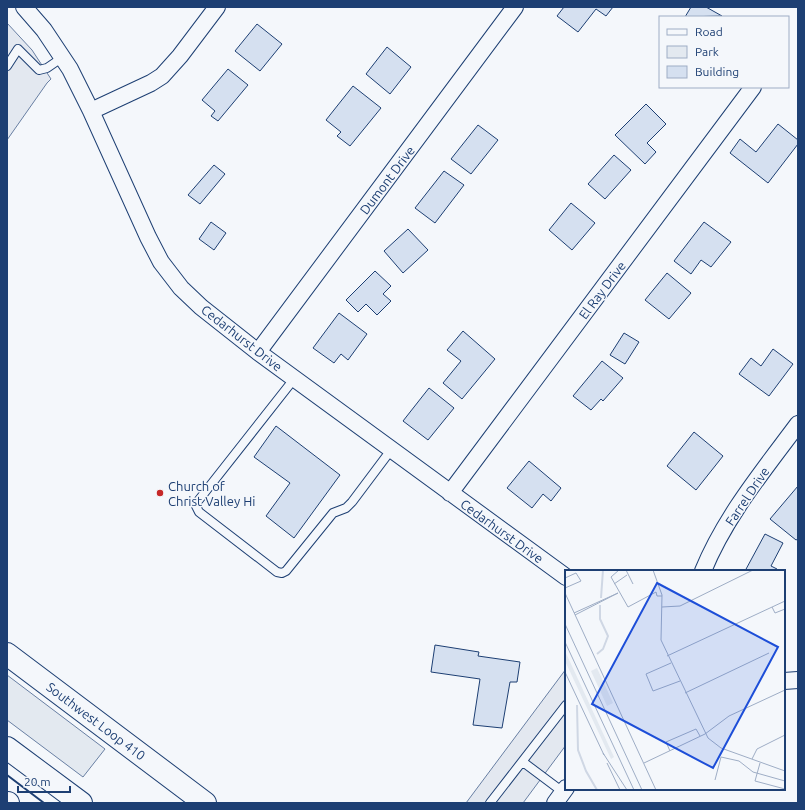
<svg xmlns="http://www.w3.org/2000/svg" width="805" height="810" font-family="Ubuntu,sans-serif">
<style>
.green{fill:#e3e9f0;stroke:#687fa3}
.parking{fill:#e3e8f0;stroke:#687fa3}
.building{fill:#d5e0f0;stroke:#1d3f73}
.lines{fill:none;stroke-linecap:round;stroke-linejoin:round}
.lane-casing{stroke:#1d3f73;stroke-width:10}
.street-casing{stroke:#1d3f73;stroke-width:18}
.secondary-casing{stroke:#1d3f73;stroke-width:24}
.highway-casing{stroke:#1d3f73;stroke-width:24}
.lane{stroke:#f4f7fb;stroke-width:8}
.street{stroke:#f4f7fb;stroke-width:16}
.secondary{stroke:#f4f7fb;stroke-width:22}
.highway{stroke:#f4f7fb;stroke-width:22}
.wall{stroke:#1d3f73;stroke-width:2}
.poi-dot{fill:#c62828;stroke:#f4f7fb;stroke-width:1.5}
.labels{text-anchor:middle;stroke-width:3;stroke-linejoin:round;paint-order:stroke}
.street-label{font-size:13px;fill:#1d3f73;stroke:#f4f7fb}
.poi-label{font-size:13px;fill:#1d3f73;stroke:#f4f7fb;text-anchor:start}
.inset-river{fill:none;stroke:#cfd7e4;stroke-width:2}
.inset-road{fill:none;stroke:#9eadc5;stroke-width:1}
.view{fill:#1d4ed8;fill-opacity:0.15;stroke:#1d4ed8;stroke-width:2}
.inset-edge{fill:none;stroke:#1d3f73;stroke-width:2}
</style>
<rect width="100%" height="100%" fill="#f4f7fb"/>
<path class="green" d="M7 675 105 749 83 777 7 720Z"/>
<path class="parking" d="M7 23 32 50 51 79 47 83 7 140Z
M566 669V745L523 803H466Z"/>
<path class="building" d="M564 7H613L606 16 596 9 578 32 557 16Z
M691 7H706L722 16 685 17Z
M257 24 282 44 260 71 235 51Z
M387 47 411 67 390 94 366 74Z
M228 69 248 85 218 121 211 116 215 111 202 100Z
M353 86 381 108 350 146 337 136 341 132 326 120Z
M646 104 666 124 647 143 656 152 645 164 615 135Z
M778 124 798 140V144L768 183 730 153 740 139 756 152Z
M478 125 498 140 471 174 451 159Z
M614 155 631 170 605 199 588 184Z
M214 165 225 174 200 204 188 195Z
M444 171 464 185 435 223 415 208Z
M571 203 595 223 572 250 549 230Z
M211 222 226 233 214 250 199 239Z
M704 222 731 242 711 267 701 260 691 274 674 261Z
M408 229 428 250 403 273 384 251Z
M375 271 391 286 383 294 391 301 377 315 366 304 358 312 346 300Z
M667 273 691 293 669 319 645 300Z
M339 313 367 334 348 360 341 354 334 363 313 348Z
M463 331 495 359 462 399 443 383 461 361 447 350Z
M624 333 639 342 625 364 610 355Z
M773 349 793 364 769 396 739 374 751 358 761 366Z
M602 361 623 378 603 401 601 399 591 410 573 396Z
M429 388 454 408 428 440 403 421Z
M276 426 340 475 294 538 266 516 290 483 254 457Z
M694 432 723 456 696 490 667 466Z
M529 461 561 488 551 501 543 494 532 508 507 488Z
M798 486V539L796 540 770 519Z
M765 534 783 543 771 566 777 569 776 571H745Z
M435 645 479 652 478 656 520 662 517 682H510L502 728 473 725 480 679 431 672Z"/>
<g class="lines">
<g class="lane-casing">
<path id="lane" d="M7 66 18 49 39 70 47 68 63 57
M294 379 198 501 196 506 199 512 277 572 282 573 286 571 333 513 346 508 352 502 391 450
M523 762 563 792
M490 803 566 705"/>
</g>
<g class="street-casing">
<path id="street" d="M24 7 44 30 70 69 91 111 148 237 161 262 181 288 201 307 258 352 566 577
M91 111 151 83 162 76 180 56 217 7
M258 352 515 7
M450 493 753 87
M703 571C725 517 763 471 798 424
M784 681 798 680
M555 803 566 788"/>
</g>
<g class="secondary-casing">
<path id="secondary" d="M7 654 205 803"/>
</g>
<g class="highway-casing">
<path id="highway" d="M7 748 81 803
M7 803H8"/>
</g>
<use href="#lane" class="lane"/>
<use href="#street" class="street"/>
<use href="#secondary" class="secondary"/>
<use href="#highway" class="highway"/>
<path class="wall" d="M7 775 44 803"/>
</g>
<circle class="poi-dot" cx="160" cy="493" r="4"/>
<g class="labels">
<g class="street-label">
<text transform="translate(387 180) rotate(-53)" y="5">Dumont Drive</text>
<text transform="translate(602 290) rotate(-53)" y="5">El Ray Drive</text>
<text transform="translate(242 338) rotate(38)" y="5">Cedarhurst Drive</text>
<text transform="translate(747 496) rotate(-56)" y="5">Farrel Drive</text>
<text transform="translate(502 531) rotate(36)" y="5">Cedarhurst Drive</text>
<text transform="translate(96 721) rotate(37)" y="5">Southwest Loop 410</text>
</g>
<g class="poi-label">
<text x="168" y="491">Church of<tspan x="168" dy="15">Christ Valley Hi</tspan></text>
</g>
</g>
<g transform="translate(565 570)">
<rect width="220" height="220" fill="#f4f7fb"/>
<path d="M0 81 49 187 46 189 0 91ZM32 98 48 133 42 136 26 101Z" fill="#e3e9f0"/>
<path class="inset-river" d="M36 28 38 0M32 84 38 79 43 66 35 49V35M12 135 13 180 21 201 32 220"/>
<path class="inset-road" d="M54 0 46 7 63 37 91 22 92 26H97M61 0 68 14M88 0 97 25 96 70 143 168 156 178 220 201M0 8 11 3 16 11 0 18M49 14 62 5M0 23 91 220M97 37 115 36 188 0M207 37 210 43 220 39M9 43 53 23 10 45M0 54 77 220M0 72 69 220M102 86 220 31M106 93 81 104 88 121 115 111M0 102 39 185M120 123 204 83M105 181 101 172 131 159 135 166M38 183 62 220M187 189 192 179 220 165M42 193 55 220M79 193 140 164 164 146 220 120M195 193 190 211 220 219M150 210 156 187 174 191 188 202 220 211"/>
<path class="view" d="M92 13 213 77 148 198 27 134Z"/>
<rect width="220" height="220" class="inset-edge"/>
</g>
<rect width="805" height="810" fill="none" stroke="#1d3f73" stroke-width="16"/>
<rect x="659" y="16" width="130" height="72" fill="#f4f7fb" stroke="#9eadc5"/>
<rect x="667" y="29" width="20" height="6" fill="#f4f7fb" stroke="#9eadc5"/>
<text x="695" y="36" font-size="12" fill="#1d3f73">Road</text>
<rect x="667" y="46" width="20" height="12" fill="#e3e9f0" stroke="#9eadc5"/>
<text x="695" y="56" font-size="12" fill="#1d3f73">Park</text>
<rect x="667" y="66" width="20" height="12" fill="#d5e0f0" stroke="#9eadc5"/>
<text x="695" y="76" font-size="12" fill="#1d3f73">Building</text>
<path d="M18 786v6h52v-6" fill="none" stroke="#1d3f73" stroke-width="2"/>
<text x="24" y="786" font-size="12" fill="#1d3f73" stroke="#f4f7fb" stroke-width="3" paint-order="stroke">20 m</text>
</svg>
